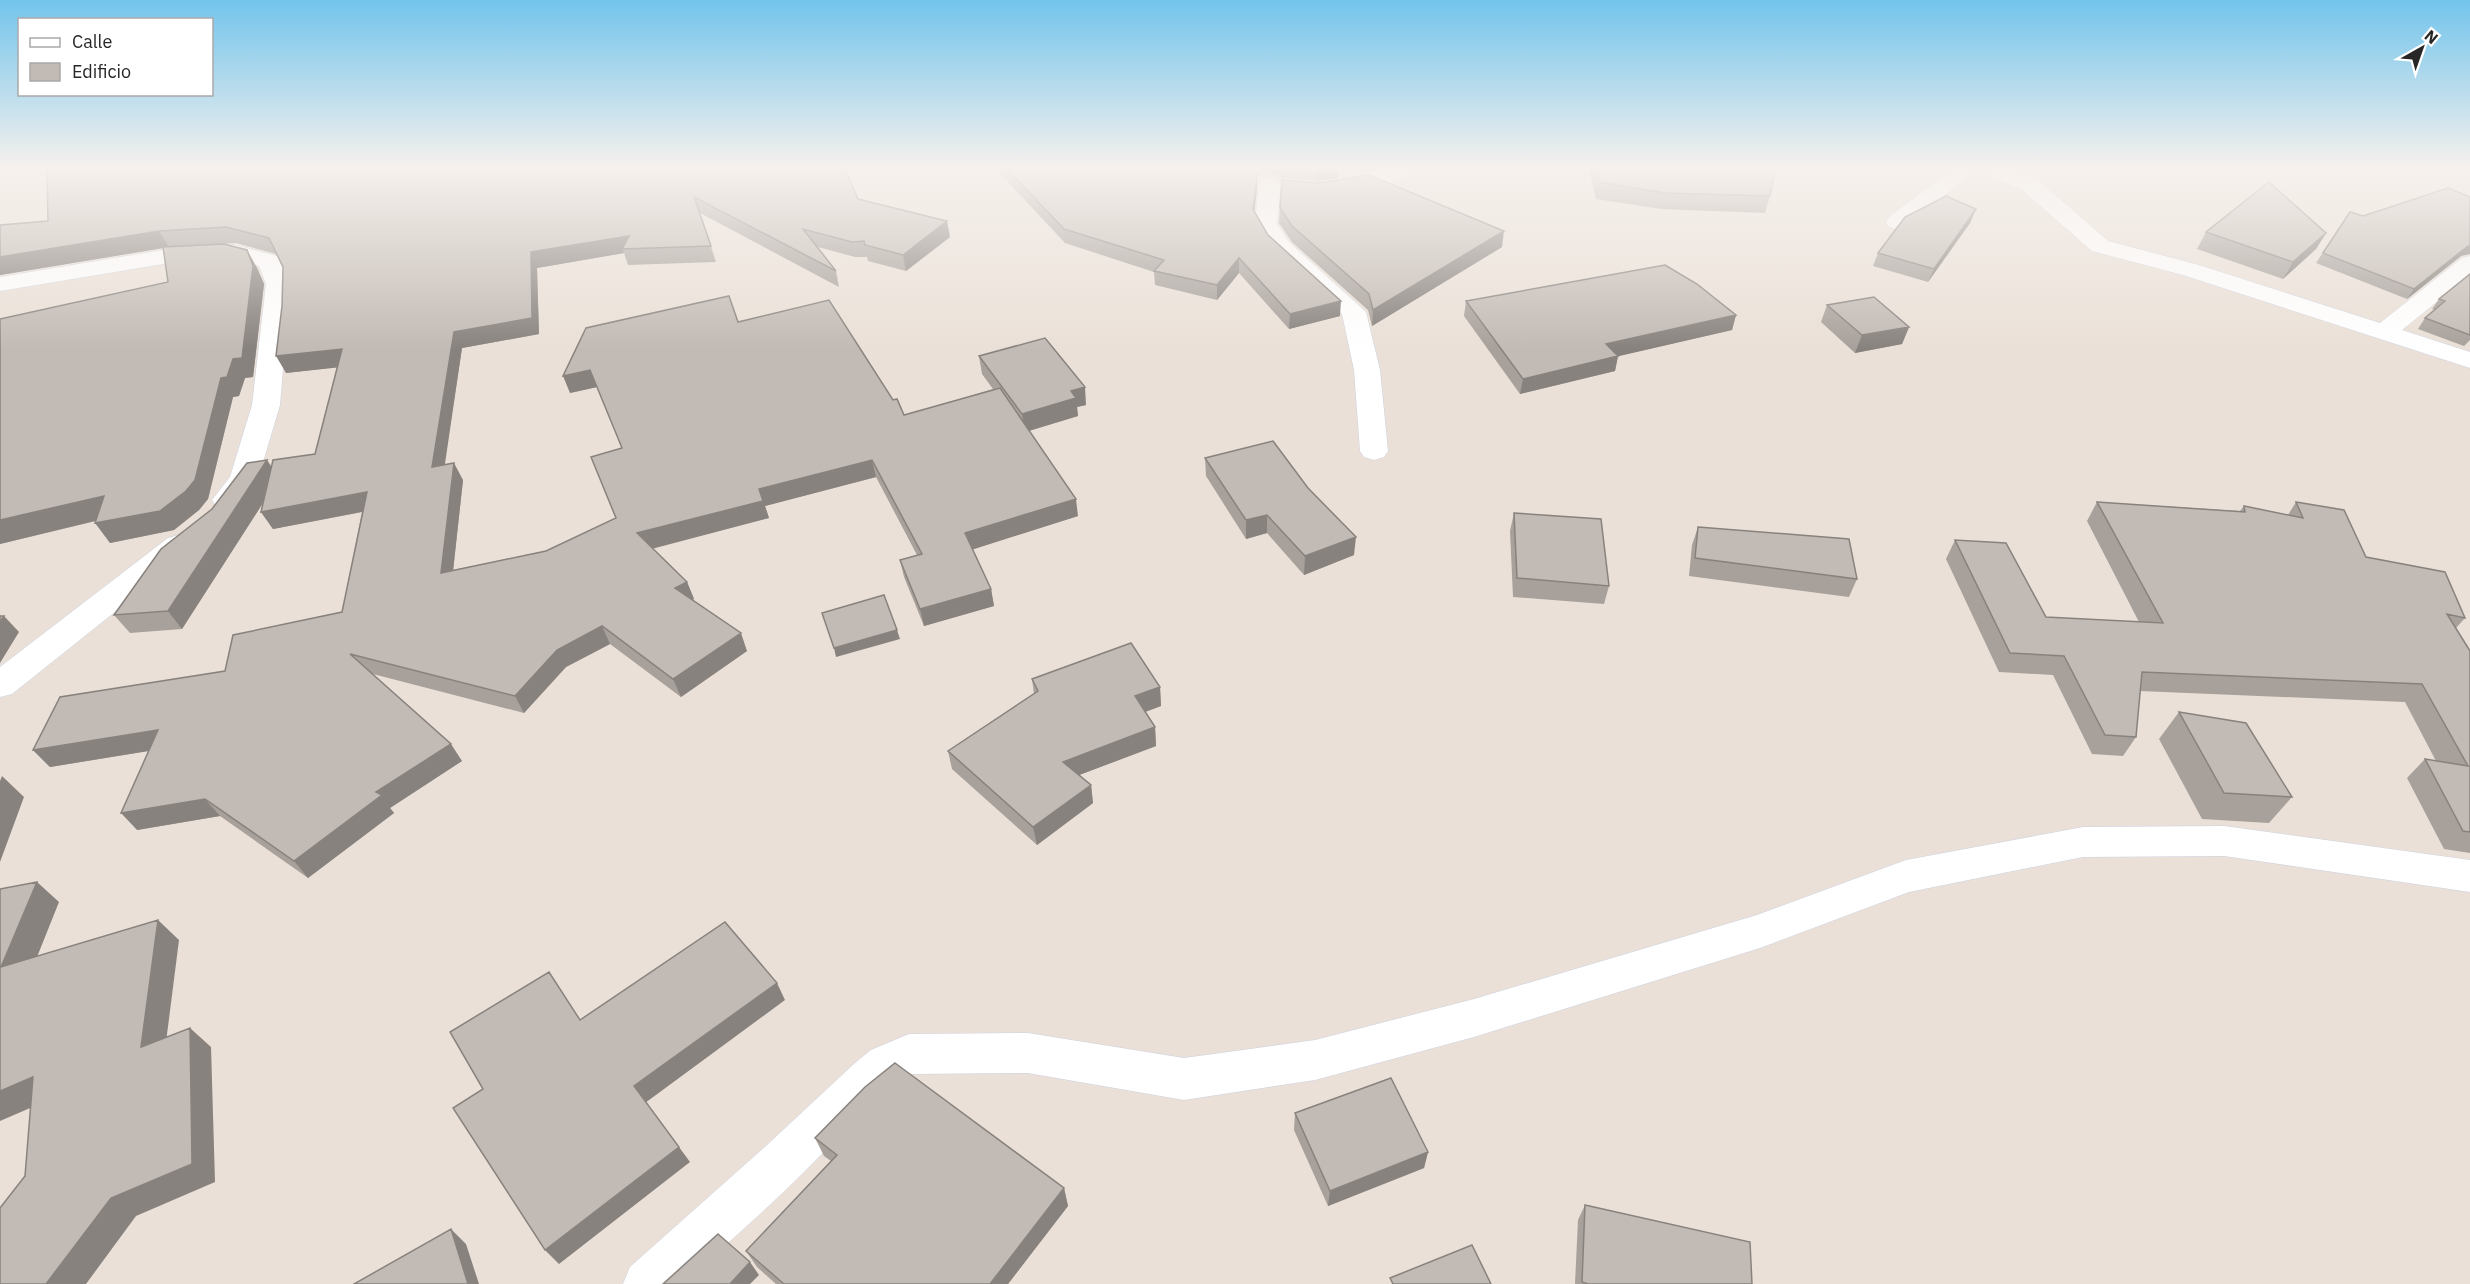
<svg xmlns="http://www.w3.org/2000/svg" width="2470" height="1284" font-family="'IBM Plex Sans',sans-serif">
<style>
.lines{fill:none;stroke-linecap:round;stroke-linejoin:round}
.street-casing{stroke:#ccd2e1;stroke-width:1}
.street{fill:#fff;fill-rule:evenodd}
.wall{fill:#a7a09b}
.shaded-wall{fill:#88827e}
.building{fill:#c2bab4;stroke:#88827e;stroke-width:1.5}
</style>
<rect width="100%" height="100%" fill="#eae0d7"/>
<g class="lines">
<g class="street-casing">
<path id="street" d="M1385 169H1417C1408 183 1352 191 1334 195L1326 193 1323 188 1326 183Z
M1953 169H1977L1905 227 1897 229 1889 227 1886 222 1889 217Z
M1983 169H2013L2037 179 2108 241 2199 265 2380 323 2462 258 2470 256V275L2402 330 2470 352V368L2183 275 2092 251 2021 189 1985 174Z
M1270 177 1278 179 1281 184 1277 224 1290 243 1366 312 1380 370 1388 451 1384 457 1374 460 1364 457 1360 451 1354 370 1342 314 1274 253 1255 224 1259 184 1262 179Z
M235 245 277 256 290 284 280 405 258 479 237 507 227 509 217 507 212 500 230 477 252 405 266 284 259 266 235 259 169 263 0 291V277L169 249Z
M179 535 190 538 194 545 190 552 12 694 0 697V667L168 538Z
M2224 826 2470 860V892L2224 856 2083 857 1909 892 1760 948 1474 1037 1315 1080 1184 1100 1028 1073 911 1074C880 1088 833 1144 807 1169 767 1209 724 1246 683 1284H623L630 1267 766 1146 855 1063 871 1050 909 1034 1028 1033 1184 1058 1315 1040 1474 999 1757 915 1906 860 2083 827Z"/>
</g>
<use href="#street" class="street"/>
</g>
<path class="wall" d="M47 169 858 199 950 237 906 271 868 261 867 257H855L818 247 836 271 839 287 700 213 716 262 628 265 624 253 537 268 539 334 462 348 444 465 463 480 453 570 546 551 616 518 622 448 597 387 570 393 738 322 893 400 904 415 993 389 982 374 979 356 1086 405 1077 407 1078 416 1029 431 1078 516 973 549 991 589 994 606 924 626 904 577 900 560 917 555 876 477 765 506 769 518 652 548 687 582 694 599 692 600 747 651 681 697 610 644 566 667 524 713 373 674 462 761 390 808 394 813 308 878 220 816 137 830 148 751 50 767 33 750 225 671 342 612 362 512 273 529 261 512 263 503 182 629 130 633 114 615 271 466 315 454 337 367 286 373 282 306 283 267 276 254 236 243 169 247 247 250 257 268 264 284 253 377 245 378 239 396 233 397 208 499 199 510 174 530 110 543 96 521 0 544V319L168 282 163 248 0 275V225L48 221Z
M996 169H1243L1257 189 1254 211 1268 235 1340 316 1289 329 1239 273 1217 300 1155 285 1154 272 1065 243Z
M1261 169H1338V178L1316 181 1282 178Z
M1589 169H1775L1770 196 1765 213 1661 209 1596 199Z
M1280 208 1502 247 1372 326 1368 310 1292 242 1279 223Z
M1976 209 1970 223 1928 282 1873 266 1878 253Z
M2350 212 2363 216 2461 256 2407 299 2316 263Z
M2206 232 2326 233 2316 249 2283 279 2197 249Z
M2470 274V340L2464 346 2418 329 2425 318 2435 310 2432 309 2439 299Z
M1466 301 1736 315 1732 330 1618 356 1615 371 1520 394 1464 316Z
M1827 305 1909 327 1902 344 1855 353 1821 322Z
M1205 458 1308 488 1354 555 1304 575 1267 533 1246 539 1206 476Z
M2097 502 2240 511 2244 506 2288 515 2296 502 2366 557 2465 618 2456 628 2470 651V853L2444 849 2407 778 2425 759 2436 761 2405 702 2140 691 2136 737 2123 756 2092 754 2053 675 1999 672 1946 559 1955 540 2046 617 2139 622 2087 521Z
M1514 513 1609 586 1604 604 1513 597 1510 531Z
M1698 527 1857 579 1849 597 1689 576 1692 545Z
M1032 679 1160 687 1161 706 1145 712 1155 727 1156 746 1079 775 1091 785 1093 803 1037 845 952 769 948 751 1034 694Z
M2179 712 2292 797 2269 823 2202 819 2159 739Z
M1295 1113 1428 1152 1424 1168 1328 1206 1294 1130Z
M815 1138 1064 1188 1068 1206 1008 1284H776L757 1267 746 1251 831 1161 824 1156Z
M1585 1205 1752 1284H1575L1578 1220Z"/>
<path class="shaded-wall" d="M1316 169H1338V178L1316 181Z
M1257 174V189L1253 224V209Z
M1976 209 1970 223 1928 282 1934 269Z
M947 221 950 237 906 271 903 255Z
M159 231 169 247 0 275V257Z
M1504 231 1502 247 1372 326 1373 310Z
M2326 233 2316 249 2283 279 2293 262Z
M629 236 622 249 624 253 537 268 539 334 462 348 442 484 432 467 454 332 531 252Z
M2468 246H2470V254L2461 256 2407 299 2414 289Z
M247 250 257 268 264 284 253 377 245 378 239 396 233 397 208 499 199 510 174 530 110 543 95 523Z
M1239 258V273L1217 300V285Z
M1341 301 1340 316 1289 329 1290 314Z
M1736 315 1732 330 1602 360 1606 344Z
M1909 327 1902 344 1855 353 1862 335Z
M342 349 351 366 286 373 276 356Z
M1618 356 1615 371 1520 394 1523 379Z
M590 370 597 387 570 393 563 376Z
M1085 387 1086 405 1077 407 1078 416 1025 432 1022 414 1071 391Z
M267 460 279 478 182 629 168 611Z
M872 460 876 477 765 506 769 518 644 551 637 533 759 489Z
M454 463 463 480 451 590 441 573Z
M367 492 377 509 273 529 261 512Z
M104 496 119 515 0 544V520Z
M1076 499 1078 516 968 551 965 533Z
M1267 515V533L1246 539V520Z
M1356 537 1354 555 1304 575 1305 556Z
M687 582 694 599 682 606 675 588Z
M991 589 994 606 924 626 920 609Z
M4 616 19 632 0 663V622Z
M602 626 610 644 566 667 524 713 515 696 557 650Z
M897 630 900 639 836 657 834 648Z
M741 633 747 651 681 697 673 679Z
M1160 687 1161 706 1137 715 1135 696Z
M1155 727 1156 746 1066 780 1063 762Z
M158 730 173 747 50 767 33 750Z
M451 744 462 761 390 808 394 813 308 878 294 861 376 792Z
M2 776 24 797 0 862V781Z
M1091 785 1093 803 1037 845 1033 827Z
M205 799 220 816 137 830 121 813Z
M37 882 59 902 25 987 1 967Z
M158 920 179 940 163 1066 141 1047Z
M777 983 785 1000 645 1103 634 1086Z
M190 1028 211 1047 215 1182 136 1216 86 1284H46Z
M33 1077 58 1096 0 1121V1091Z
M679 1147 690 1162 559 1264 545 1250Z
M1428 1152 1424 1168 1328 1206 1330 1191Z
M1064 1188 1068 1206 1008 1284H990Z
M451 1229 466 1244 479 1284H468Z
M750 1262 759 1275 750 1284H730Z"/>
<path class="building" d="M47 169H845L858 199 947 221 903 255 865 245 864 241 852 242 803 229 836 271 694 197 711 246 622 249 629 236 531 252 532 318 454 332 432 467 454 463 441 573 546 551 616 518 591 457 622 448 590 370 563 376 586 328 729 296 738 322 829 300 893 400 897 399 904 415 1000 388 1076 499 965 533 991 589 920 609 900 560 922 554 872 460 759 489 763 501 637 533 687 582 675 588 741 633 673 679 602 626 557 650 515 696 350 654 451 744 376 792 382 795 294 861 205 799 121 813 158 730 33 750 60 697 225 671 233 635 342 612 367 492 261 512 273 460 315 454 342 349 276 356 282 306 283 267 269 238 226 227 159 231 0 257V225L48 221Z
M1007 169H1243L1257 174 1253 209 1268 235 1341 301 1290 314 1239 258 1217 285 1154 271 1164 260 1064 229Z
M1596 169H1775L1770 196 1665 193 1599 182Z
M1369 175 1504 231 1373 310 1369 294 1292 226 1280 208 1282 180 1319 183Z
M2269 182 2326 233 2293 262 2206 232Z
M2448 188 2470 197V246H2468L2414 289 2323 253 2350 212 2363 216Z
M1946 196 1976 209 1934 269 1878 253 1905 217Z
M224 244 247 250 253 266 242 358 233 359 227 377 221 378 195 480 186 491 160 511 95 523 104 496 0 520V319L168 282 163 247Z
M1665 265 1697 284 1736 315 1606 344 1618 356 1523 379 1466 301Z
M2470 274V335L2425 318 2445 301 2439 299Z
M1874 297 1909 327 1862 335 1827 305Z
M1045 338 1085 387 1071 391 1076 398 1022 414 979 356Z
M1273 441 1308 488 1356 537 1305 556 1267 515 1246 520 1205 458Z
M267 460 168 611 114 615 161 549 212 509 247 463Z
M2097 502 2245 512 2244 506 2303 518 2296 502 2344 510 2366 557 2445 572 2465 618 2447 614 2470 651V832L2463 831 2425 759 2468 766 2422 684 2142 672 2136 737 2105 735 2064 656 2010 653 1955 540 2006 543 2046 617 2163 623Z
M1514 513 1601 519 1609 586 1517 578Z
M1698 527 1849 539 1857 579 1695 558Z
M884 595 897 630 834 648 822 613Z
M0 616H4L0 622Z
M1131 643 1160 687 1135 696 1155 727 1063 762 1091 785 1033 827 948 751 1038 691 1032 679Z
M2179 712 2246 723 2292 797 2224 793Z
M37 882 1 967 158 920 141 1047 190 1028 192 1164 111 1198 46 1284H0V1208L25 1176 33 1077 0 1091V889Z
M725 922 777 983 634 1086 679 1147 545 1250 453 1108 483 1089 450 1032 549 972 580 1020Z
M895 1063 1064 1188 990 1284H784L746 1251 837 1155 815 1138 865 1087Z
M1391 1078 1428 1152 1330 1191 1295 1113Z
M1585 1205 1750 1242 1752 1284H1588L1582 1282Z
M451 1229 468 1284H354Z
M718 1234 750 1262 730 1284H663Z
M1472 1245 1491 1284H1393L1390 1278Z"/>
<linearGradient id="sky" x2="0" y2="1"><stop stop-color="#73c4ec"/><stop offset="0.48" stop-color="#f6f1ed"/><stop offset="1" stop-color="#f6f1ed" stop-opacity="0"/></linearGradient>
<rect width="2470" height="349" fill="url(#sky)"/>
<rect x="18" y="18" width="195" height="78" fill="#ffffff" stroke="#a9a9a9" stroke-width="1.5"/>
<rect x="30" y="38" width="30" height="9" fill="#ffffff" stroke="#a9a9a9" stroke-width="1.5"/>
<text x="72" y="48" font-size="18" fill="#272727">Calle</text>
<rect x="30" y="63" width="30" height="18" fill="#c2bab4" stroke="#a9a9a9" stroke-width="1.5"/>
<text x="72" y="78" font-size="18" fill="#272727">Edificio</text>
<g transform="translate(2422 48) rotate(40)" stroke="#ffffff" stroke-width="4.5" paint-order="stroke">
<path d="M0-4.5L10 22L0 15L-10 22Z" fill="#272727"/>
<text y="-9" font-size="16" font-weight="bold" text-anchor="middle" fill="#272727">N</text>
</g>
</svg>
